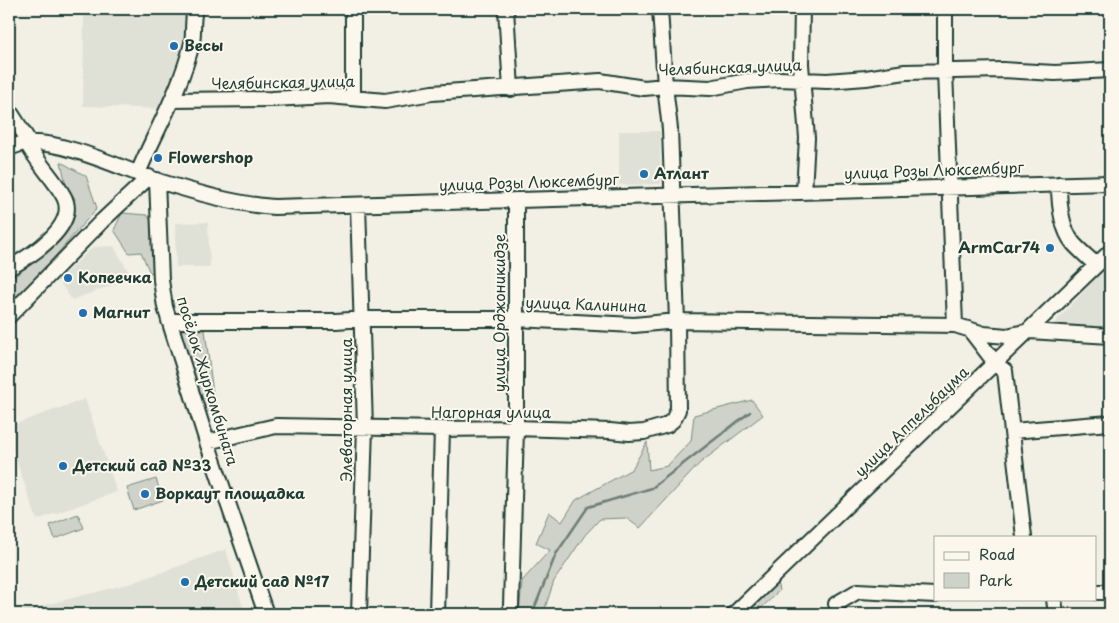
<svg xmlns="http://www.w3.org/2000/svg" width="1119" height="623" font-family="'Playpen Sans',sans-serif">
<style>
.built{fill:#e0e1d6}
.green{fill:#cfd2c8;stroke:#77887e}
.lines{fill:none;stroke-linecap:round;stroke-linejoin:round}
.stream{stroke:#6e7f75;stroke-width:2.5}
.minor-casing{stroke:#1f3d34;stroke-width:18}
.minor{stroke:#fbf7ec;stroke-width:14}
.poi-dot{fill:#1f6fb2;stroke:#fbf7ec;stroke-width:2}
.labels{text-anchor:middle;stroke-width:4;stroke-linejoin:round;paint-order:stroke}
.poi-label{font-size:15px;font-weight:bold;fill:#1f3d34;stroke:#fbf7ec;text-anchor:start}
.street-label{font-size:15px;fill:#1f3d34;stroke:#fbf7ec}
</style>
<rect width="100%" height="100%" fill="#f2f0e5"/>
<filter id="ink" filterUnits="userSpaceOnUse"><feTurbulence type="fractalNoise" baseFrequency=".02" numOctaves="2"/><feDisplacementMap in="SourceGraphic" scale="10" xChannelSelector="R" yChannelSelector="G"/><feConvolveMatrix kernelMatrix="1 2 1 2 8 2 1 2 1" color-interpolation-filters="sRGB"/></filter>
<g filter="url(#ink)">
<path class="built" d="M84 9H189L188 37 162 109 83 106Z
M619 131H660L661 184 619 185Z
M208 222 210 267H176L175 223Z
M114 246 132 278 72 300 58 280 93 247Z
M1103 270 1110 277V329L1050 328Z
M85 399 117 492 37 520 9 440V426Z
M226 549 245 614H9L132 583Z"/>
<path class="green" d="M61 162 86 176 97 208 24 292 9 299V282L45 250 68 219 75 199 66 185Z
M122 213 147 215 153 224 156 271 150 273 141 252 129 253 114 230Z
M176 330H205L215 409 202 414Z
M752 400 763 415 700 463 640 528 626 518 600 519 585 535 554 581 543 614H519L522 581 550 550 536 543 549 512 562 522 576 500 632 469 647 442 649 470 667 466 691 441 694 415Z
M156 479 163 500 134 510 127 488Z
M78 514 84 528 55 539 50 525Z
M777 581 779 591 755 614H742Z"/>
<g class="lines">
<path class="stream" d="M532 614 556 554 588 507 652 488 750 412"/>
<g class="minor-casing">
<path id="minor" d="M353 9V98
M506 9 511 89
M802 9 801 64 807 138 804 191
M945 9V71L955 325
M172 100 272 99 329 96 385 101 432 93 600 81 644 88 665 86 710 88 747 81 780 79 827 81 866 78 905 72 1003 70 1055 73 1110 70
M9 110 30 143
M9 148C15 146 21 143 27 143 62 140 121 168 155 180 194 192 234 204 274 207L1110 183
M138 173C156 130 181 89 192 43 194 32 192 20 195 9
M157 180 161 280 165 307 207 442 266 614
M1059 184C1059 202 1061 228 1073 243 1080 251 1089 258 1096 265
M358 205 365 427 359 614
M9 268C29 257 79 226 64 197 54 178 37 163 27 143
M9 316 102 221 149 177
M169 321H336L363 319H517L634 325 677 321 955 325 984 334 1007 336 1029 331 1110 336
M970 330 996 364 1005 371 1024 537
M1012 431 1110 423
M207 442 276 426 442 429 516 428 610 431 629 433 644 432 667 425 673 420 678 410 677 321 670 129 665 86 660 9
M1095 592H1110
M1054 599 1056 614
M836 604 858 591 935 595
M511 606 516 428V200
M437 614 442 429
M734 614 1110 252"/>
</g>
<use href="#minor" class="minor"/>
</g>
</g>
<g class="poi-dot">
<circle cx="174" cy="46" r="5"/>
<circle cx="158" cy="158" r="5"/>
<circle cx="644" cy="174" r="5"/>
<circle cx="1050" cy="248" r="5"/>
<circle cx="68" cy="278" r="5"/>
<circle cx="83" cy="313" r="5"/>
<circle cx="63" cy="466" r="5"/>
<circle cx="145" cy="494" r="5"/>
<circle cx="185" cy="582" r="5"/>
</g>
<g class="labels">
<g class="poi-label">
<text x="184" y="51">Весы</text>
<text x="168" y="163">Flowershop</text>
<text x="654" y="179">Атлант</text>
<text x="1040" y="253" text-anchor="end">ArmCar74</text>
<text x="78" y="283">Копеечка</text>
<text x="93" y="318">Магнит</text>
<text x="73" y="471">Детский сад №33</text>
<text x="155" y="499">Воркаут площадка</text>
<text x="195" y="587">Детский сад №17</text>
</g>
<g class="street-label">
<text transform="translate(730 68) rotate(-2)" y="5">Челябинская улица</text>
<text transform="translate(283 83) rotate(-1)" y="5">Челябинская улица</text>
<text transform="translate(934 171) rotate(-2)" y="5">улица Розы Люксембург</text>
<text transform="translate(529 183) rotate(-2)" y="5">улица Розы Люксембург</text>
<text transform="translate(586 305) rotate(2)" y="5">улица Калинина</text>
<text transform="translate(500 313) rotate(-90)" y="5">улица Орджоникидзе</text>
<text transform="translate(207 381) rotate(73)" y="5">посёлок Жиркомбината</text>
<text transform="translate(347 410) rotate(-90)" y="5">Элеваторная улица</text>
<text x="491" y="418">Нагорная улица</text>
<text transform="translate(912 422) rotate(-44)" y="5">улица Аппельбаума</text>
</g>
</g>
<rect width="1119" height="623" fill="none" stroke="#fbf7ec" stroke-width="30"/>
<rect x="15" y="15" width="1089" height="593" fill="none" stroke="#1f3d34" stroke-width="2" filter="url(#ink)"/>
<rect x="934" y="536" width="162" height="65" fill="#fbf7ec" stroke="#a3ada2"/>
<rect x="944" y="552" width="25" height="8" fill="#fbf7ec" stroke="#a3ada2"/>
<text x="979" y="560" font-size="15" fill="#1f3d34">Road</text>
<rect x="944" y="573" width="25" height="15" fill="#cfd2c8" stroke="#a3ada2"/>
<text x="979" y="586" font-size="15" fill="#1f3d34">Park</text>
</svg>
